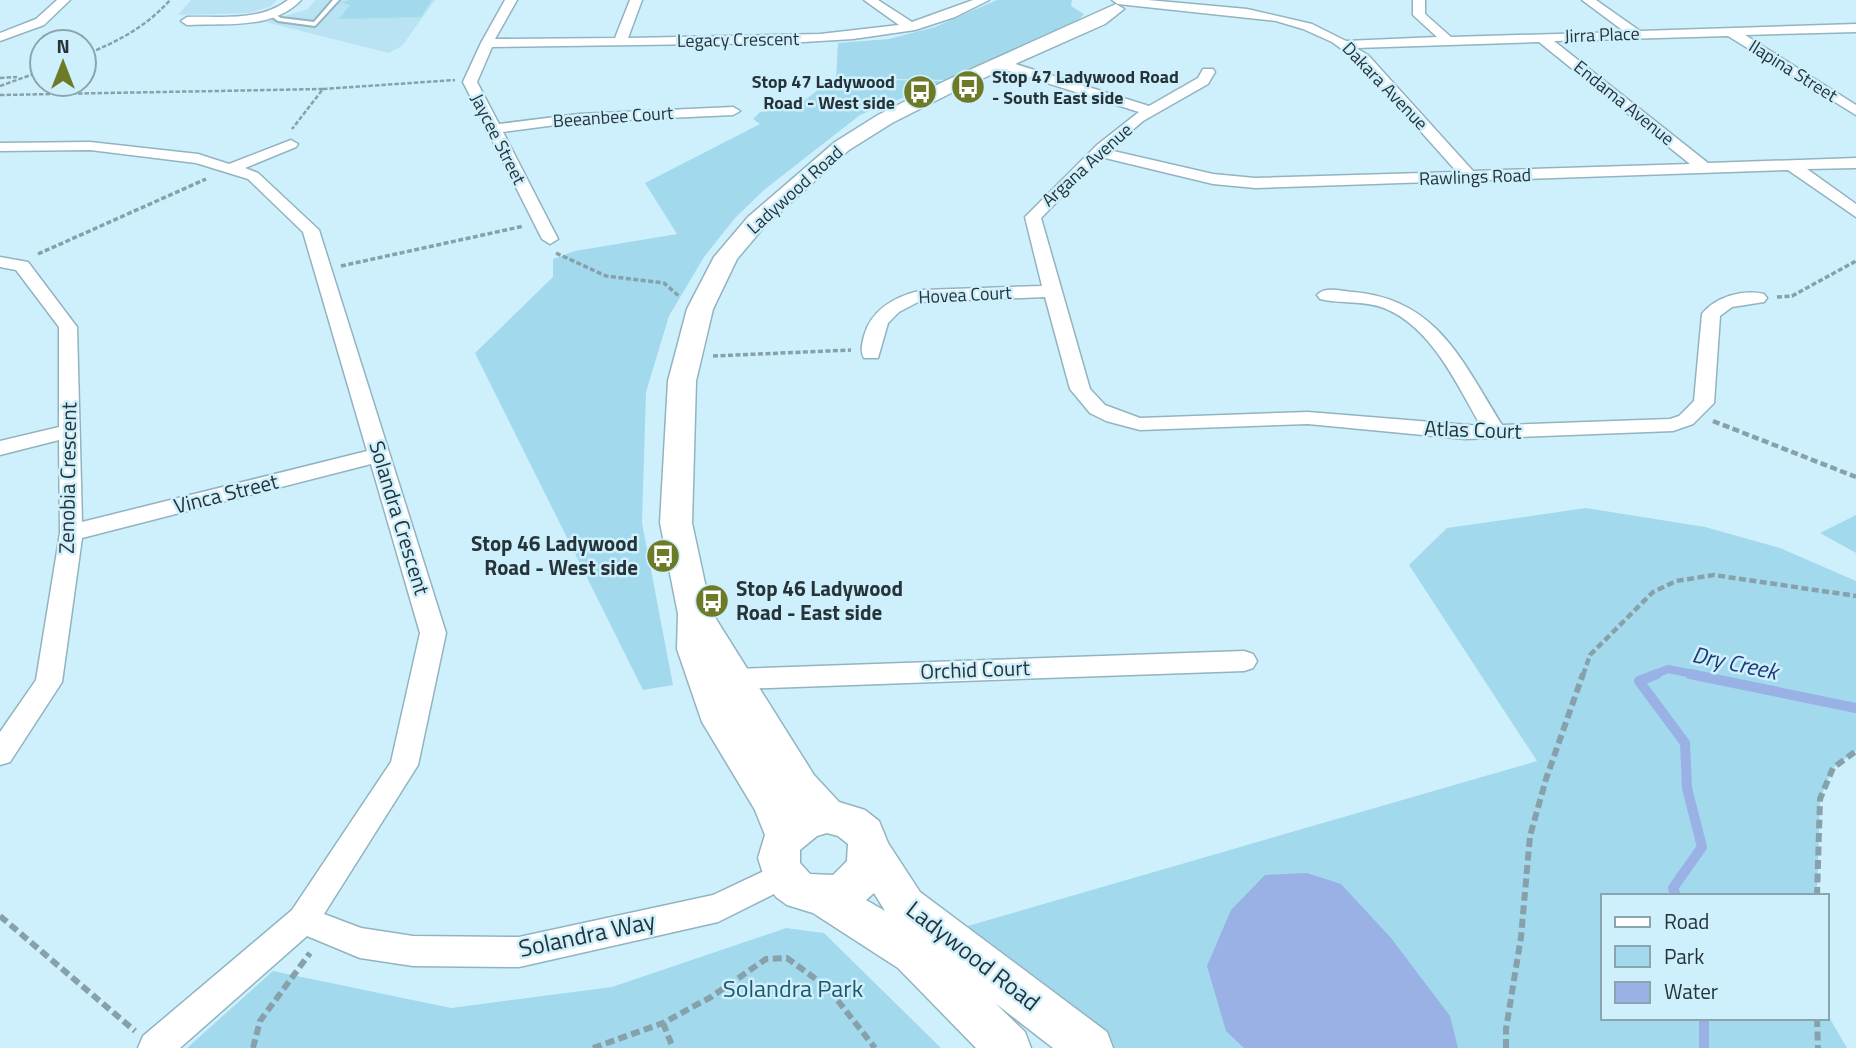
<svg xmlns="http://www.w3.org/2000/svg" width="1856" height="1048" font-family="'Titillium Web',sans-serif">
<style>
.built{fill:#b9e3f2}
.green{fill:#a2d9ed}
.water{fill:#99b1e4}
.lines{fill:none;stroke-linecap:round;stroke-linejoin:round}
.stream-far1{stroke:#99b1e4;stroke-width:8}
.stream{stroke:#99b1e4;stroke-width:10}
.lane-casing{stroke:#92b3c0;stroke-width:4}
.street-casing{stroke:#92b3c0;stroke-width:3}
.secondary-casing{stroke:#92b3c0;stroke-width:3}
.path-far3{stroke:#87a1aa;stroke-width:2.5;stroke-dasharray:4.5 2;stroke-linecap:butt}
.path-far2{stroke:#87a1aa;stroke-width:3.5;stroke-dasharray:5 2.5;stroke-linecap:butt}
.path-far1{stroke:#87a1aa;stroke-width:4.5;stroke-dasharray:7 3.5;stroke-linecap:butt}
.path{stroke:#87a1aa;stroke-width:6;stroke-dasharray:9 4.5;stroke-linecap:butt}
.lane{fill:#fff;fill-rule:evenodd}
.street{fill:#fff;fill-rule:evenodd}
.secondary{fill:#fff;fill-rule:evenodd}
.labels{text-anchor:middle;stroke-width:5;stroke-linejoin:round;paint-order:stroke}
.far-street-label{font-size:18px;fill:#263439;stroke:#cef0fd}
.far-poi-label{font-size:18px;font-weight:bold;fill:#263439;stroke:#cef0fd;text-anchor:start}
.street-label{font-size:21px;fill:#263439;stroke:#cef0fd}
.poi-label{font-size:21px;font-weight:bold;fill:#263439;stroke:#cef0fd;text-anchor:end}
.water-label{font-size:23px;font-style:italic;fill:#223977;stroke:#cef0fd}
.near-street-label{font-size:24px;fill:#263439;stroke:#cef0fd}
.near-park-label{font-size:24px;fill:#20586a;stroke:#cef0fd}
</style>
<rect width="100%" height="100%" fill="#cef0fd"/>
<path class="built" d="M191 0H277L271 6 250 13 178 15Z
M315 0H435L402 46 389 53 265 22 308 9Z"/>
<path class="green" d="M351 0H432L421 17 339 19 350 5 341 2Z
M997 0H1072L1071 6 1084 14 1075 24 948 80 836 78 838 43 889 39 935 27Z
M832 79 944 81 860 115 764 190 735 218 704 257 669 316 646 392 642 523 673 685 643 690 475 353 553 277V259L575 251 677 234 645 183 760 124 753 119 760 112 796 107Z
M1586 508 1705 527 1780 548 1856 581V751L1833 768 1820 799 1817 896H1602V1018H1826V1012L1847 1048H1090L940 934 1537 761 1409 565 1447 528Z
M1856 515V553L1820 533Z
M786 928 824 933 941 1048H187L273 971 451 1008 612 987Z"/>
<path class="water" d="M1307 873 1341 884 1391 938 1450 1016 1458 1048H1244L1226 1031 1207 966 1231 910 1265 875Z"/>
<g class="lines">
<path class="stream-far1" d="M1653 675 1668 669 1698 675"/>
<path class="stream" d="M1657 674 1639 681 1685 743 1687 788 1702 847 1673 888 1676 896
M1690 674 1856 708
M1704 1018V1048"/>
<g class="lane-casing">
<path id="lane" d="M333 0H339L315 26 278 21 268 14 271 12 281 18 314 22Z"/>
</g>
<g class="street-casing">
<path id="street" d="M57 0H70L44 25 0 41V33L36 19Z
M288 0H301C273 30 224 23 187 25L181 21 187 17C220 16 260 22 288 0Z
M505 0H517L495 39 615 38 630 0H642L628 38 820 34 899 25 864 0H878L912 22 973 0H989L955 17 915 30 853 39 786 43 492 47 477 82 499 124 579 114 733 107 740 111 733 115 579 122 503 132 558 239 550 244 542 239 463 82 481 43Z
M1112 0H1148L1247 9 1312 24 1346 41 1437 37 1413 15V0H1425V14L1451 37 1625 32 1582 0H1596L1640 31 1856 24V32L1745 35 1856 105V115L1728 36 1554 41 1708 163 1856 158V168L1807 169 1856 204V217L1788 170 1255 188 1213 184 1101 157 1041 218 1090 389 1105 405 1140 418 1308 412 1481 426C1457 385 1432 327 1384 308 1364 300 1340 304 1320 299L1317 295C1325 286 1341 291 1353 292 1437 299 1462 361 1502 425L1670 419 1679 416 1694 401 1702 314C1715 297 1743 289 1764 294L1767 298 1764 302 1732 307 1720 316 1714 403 1693 424 1673 431 1465 439 1308 424 1140 430 1106 421 1090 413 1070 389 1045 297 918 302 899 312 888 323 878 358H864C860 351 862 344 864 336 872 308 896 296 923 290L1042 286 1025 217 1097 145 1139 112 996 67V61H1006L1149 106 1198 78 1203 69H1213L1215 72 1208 84 1143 121 1109 150 1213 174 1255 178 1457 172 1358 61 1332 42 1303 29 1276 21 1118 4ZM1539 42 1690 164 1473 171 1368 55 1356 48Z
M291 140 298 144 296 147 245 168 258 173 319 230 446 633 418 765 324 914 361 928 413 936 519 937 713 895 783 862 794 866 798 875 794 884 718 922 519 967 413 966 360 958 307 936 180 1048H138L143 1036 292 910 391 762 420 633 371 464 82 538 62 682 10 762 0 765V732L36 680 60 533 59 440 0 455V441L59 427V327L16 270 0 267V257L28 262 77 327 82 522 367 451 303 232 248 179 196 163 90 150 0 151V143L90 142 198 154 229 164Z
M1244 651 1253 654 1257 661 1253 668 1244 671 738 689 725 694 716 691 712 684 716 677 734 669Z"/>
</g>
<g class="secondary-casing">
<path id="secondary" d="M1116 4 1124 9 1105 24 959 89 892 123 849 150 764 227 737 259 713 309 696 381 692 523 711 611 814 775 839 802 865 810 879 821 888 843 920 892 1107 1032 1113 1048H1053L995 1003 1025 1032 1031 1048H976L898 968 813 913 787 905 776 897 766 883 758 858 765 835 755 810 702 722 677 649 678 614 660 523 668 381 687 309 714 257 748 217 835 142 878 115 945 81ZM827 833 838 836 848 844 847 861 833 875 810 874 800 863V850L817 836ZM874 893 885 911 866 900Z"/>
</g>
<path class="path-far3" d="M84 55C117 42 146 27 170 0
M0 78 17 77
M0 86 42 71
M323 89 455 80
M0 95 323 89 292 129"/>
<path class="path-far2" d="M556 253 606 276 664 283 680 297
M38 254 206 179
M341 266 524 226
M1777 297 1792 296 1856 261
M713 356 851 350"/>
<path class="path-far1" d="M1713 421 1856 477
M1583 675 1590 655 1653 592 1676 581 1714 575 1856 596"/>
<path class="path" d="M1817 896 1820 799 1833 768 1856 751
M0 916 135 1031
M1817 1018 1818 1048
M663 1023 673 1048
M253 1048 260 1021 310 953
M593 1048 663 1023 711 997 766 959 787 958 828 988 875 1048
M1506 1048V1029L1521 937 1530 836 1546 779 1583 674"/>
<use href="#lane" class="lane"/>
<use href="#street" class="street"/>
<use href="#secondary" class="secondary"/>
</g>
<defs>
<g id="bus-disc" transform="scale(1.75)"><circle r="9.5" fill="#6d7b28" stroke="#cef0fd"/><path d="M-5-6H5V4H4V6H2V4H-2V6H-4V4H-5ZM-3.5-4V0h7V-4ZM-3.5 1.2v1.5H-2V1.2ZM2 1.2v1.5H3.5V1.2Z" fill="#fff"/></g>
</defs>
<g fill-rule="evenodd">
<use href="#bus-disc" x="968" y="87"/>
<use href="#bus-disc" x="920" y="92"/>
<use href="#bus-disc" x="663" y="556"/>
<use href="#bus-disc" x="712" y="601"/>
</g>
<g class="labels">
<g class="far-street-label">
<text transform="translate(1602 35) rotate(-2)" y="6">Jirra Place</text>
<text transform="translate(738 40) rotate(-1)" y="6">Legacy Crescent</text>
<text transform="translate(1793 71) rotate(32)" y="6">Ilapina Street</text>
<text transform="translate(1385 86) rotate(46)" y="6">Dakara Avenue</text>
<text transform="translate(1624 103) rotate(39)" y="6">Endama Avenue</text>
<text transform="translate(613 117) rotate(-4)" y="6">Beeanbee Court</text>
<text transform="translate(498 139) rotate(63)" y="6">Jaycee Street</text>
<text transform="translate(1087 165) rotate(-42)" y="6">Argana Avenue</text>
<text transform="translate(1475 177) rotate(-2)" y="6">Rawlings Road</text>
<text transform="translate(795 190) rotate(-42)" y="6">Ladywood Road</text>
<text transform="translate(965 295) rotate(-3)" y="6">Hovea Court</text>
</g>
<g class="far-poi-label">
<text x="992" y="83">Stop 47 Ladywood Road<tspan x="992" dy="21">- South East side</tspan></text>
<text x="895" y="88" text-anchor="end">Stop 47 Ladywood<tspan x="895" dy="21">Road - West side</tspan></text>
</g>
<g class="street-label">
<text transform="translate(1473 430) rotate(2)" y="7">Atlas Court</text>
<text transform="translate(68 478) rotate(-89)" y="7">Zenobia Crescent</text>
<text transform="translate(226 494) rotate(-14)" y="7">Vinca Street</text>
<text transform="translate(399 518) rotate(73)" y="7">Solandra Crescent</text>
<text transform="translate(975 670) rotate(-2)" y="7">Orchid Court</text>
</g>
<g class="poi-label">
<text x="638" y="551">Stop 46 Ladywood<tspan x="638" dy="24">Road - West side</tspan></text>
<text x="736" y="596" text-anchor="start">Stop 46 Ladywood<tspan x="736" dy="24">Road - East side</tspan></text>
</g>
<g class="water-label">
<text transform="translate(1735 663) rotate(12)" y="8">Dry Creek</text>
</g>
<g class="near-street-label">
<text transform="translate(587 935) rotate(-12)" y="8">Solandra Way</text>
<text transform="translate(973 956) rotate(38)" y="8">Ladywood Road</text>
</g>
<g class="near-park-label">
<text x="793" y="997">Solandra Park</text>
</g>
</g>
<rect x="1601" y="894" width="228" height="126" fill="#cef0fd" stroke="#8ba5af" stroke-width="2"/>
<rect x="1615" y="917" width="35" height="10" fill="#ffffff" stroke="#8ba5af" stroke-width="2"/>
<text x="1664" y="929" font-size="21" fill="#263439">Road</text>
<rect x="1615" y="946" width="35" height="21" fill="#a2d9ed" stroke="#8ba5af" stroke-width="2"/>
<text x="1664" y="964" font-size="21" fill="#263439">Park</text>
<rect x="1615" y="982" width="35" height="21" fill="#99b1e4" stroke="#8ba5af" stroke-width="2"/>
<text x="1664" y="999" font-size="21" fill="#263439">Water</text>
<g transform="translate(63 63)"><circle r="33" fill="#cef0fd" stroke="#8ba5af" stroke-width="2"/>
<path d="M0-5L12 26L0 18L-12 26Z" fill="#6d7b28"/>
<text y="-10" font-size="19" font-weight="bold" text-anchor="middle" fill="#263439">N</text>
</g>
</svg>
